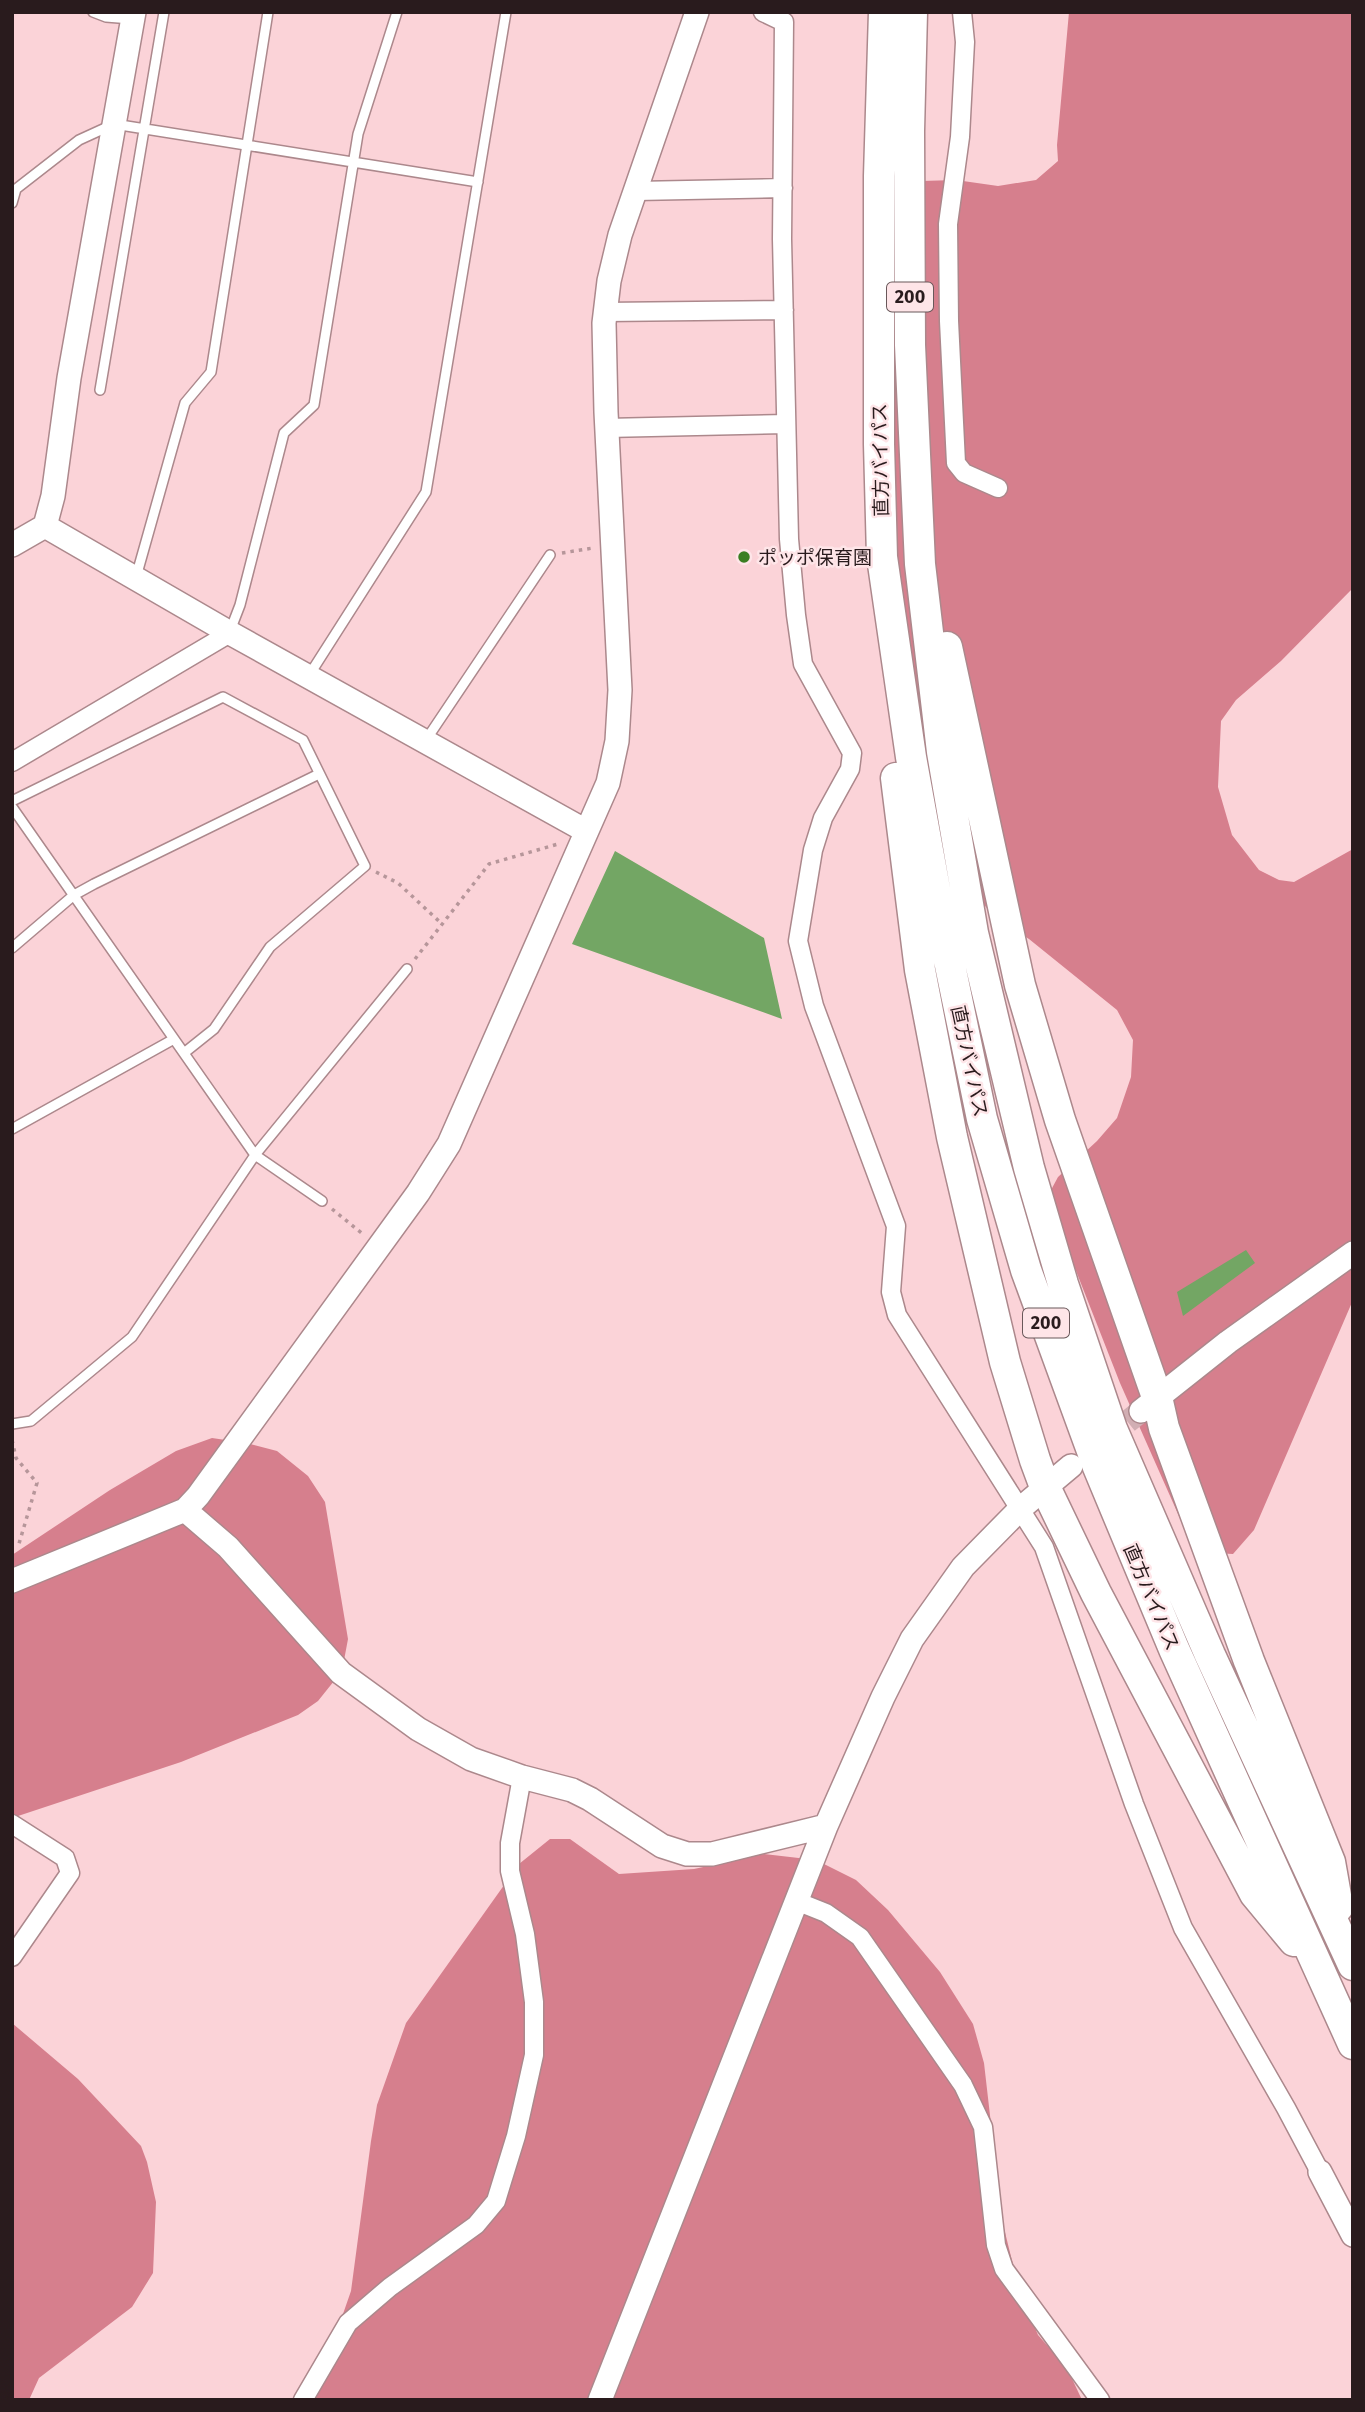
<svg xmlns="http://www.w3.org/2000/svg" width="1365" height="2412" font-family="'Fira Sans','Noto Sans JP',sans-serif">
<style>
.forest{fill:#d67f8d}
.water{fill:#73a664}
.lines{fill:none;stroke-linecap:round;stroke-linejoin:round}
.tertiary-tunnel{stroke:#d1aeb3;stroke-width:23;stroke-dasharray:23 11;stroke-linecap:butt}
.service-casing{stroke:#ac888c;stroke-width:12}
.minor-casing{stroke:#ac888c;stroke-width:21}
.tertiary-casing{stroke:#ac888c;stroke-width:26}
.trunk-casing{stroke:#ac888c;stroke-width:33}
.path{stroke:#b6969a;stroke-width:3.5;stroke-dasharray:3.5 5;stroke-linecap:butt}
.service{stroke:#fff;stroke-width:9}
.minor{stroke:#fff;stroke-width:18}
.tertiary{stroke:#fff;stroke-width:23}
.trunk{stroke:#fff;stroke-width:30}
.poi-dot{fill:#3a7e22;stroke:#fee5e8;stroke-width:2.5}
.labels{text-anchor:middle;stroke-width:5;stroke-linejoin:round;paint-order:stroke}
.shield{fill:#fee5e8;stroke:#69585a;stroke-width:2}
.shield-label{font-size:18px;font-weight:bold;fill:#291b1d}
.street-label{font-size:19px;fill:#291b1d;stroke:#fee5e8}
.poi-label{font-size:19px;fill:#291b1d;stroke:#fee5e8;text-anchor:start}
</style>
<rect width="100%" height="100%" fill="#fbd3d8"/>
<path class="forest" d="M1069 12H1353V588L1281 661 1236 700 1221 721 1218 787 1232 835 1259 870 1279 880 1294 882 1353 849V1300L1254 1530 1233 1554C1207 1554 1194 1543 1182 1523L1120 1383 1049 1202 1051 1190 1058 1177 1097 1141 1117 1118 1131 1077 1133 1040 1117 1010 1029 939 996 918 975 895 940 821 924 769 869 337 885 186 921 181 956 180 998 186 1036 180 1058 161 1057 145Z
M212 1438 246 1443 277 1451 308 1476 325 1502 348 1639 342 1671 318 1701 298 1715 181 1762 12 1818V1555L110 1490 176 1451Z
M550 1839H570L619 1874 694 1869 764 1854 816 1860 856 1880 888 1910 940 1972 973 2024 984 2063 1002 2220 1019 2289 1038 2335 1067 2368 1082 2400H313L351 2291 371 2141 377 2105 406 2023 519 1864Z
M12 2023 78 2079 141 2146 147 2162 156 2202 153 2273 132 2307 39 2378 29 2400H12Z"/>
<path class="water" d="M615 851 764 938 782 1019 572 944Z
M1246 1250 1255 1263 1183 1316 1177 1292Z"/>
<g class="lines">
<path class="tertiary-tunnel" d="M1101 1443 1141 1411"/>
<g class="service-casing">
<path id="service" d="M93 12 106 17 131 19
M12 203 16 189 79 140 114 124 478 182
M100 390 164 12
M136 577 185 403 211 372 268 12
M230 631 240 605 284 433 314 405 358 134 397 12
M308 677 426 492 506 12
M426 740 550 555
M12 801 223 697 303 740 365 866 270 947 214 1029 184 1053
M12 807 255 1155 322 1201
M12 948 74 895 94 884 319 774
M12 1129 174 1039
M12 1424 31 1421 132 1337 255 1155 407 969"/>
</g>
<g class="minor-casing">
<path id="minor" d="M763 12 784 22 782 239 789 539 796 615 803 664 852 753 850 769 823 818 813 850 798 941 814 1006 896 1226 891 1292 897 1315 1044 1547 1134 1804 1183 1928 1286 2108 1320 2172
M962 12 965 42 960 137 948 224 949 321 956 463 964 473 998 488
M636 191 783 188
M605 312 784 310
M606 428 786 424
M12 762 230 633
M12 1824 65 1858 70 1873 12 1957
M796 1901 826 1913 860 1937 963 2085 983 2127 996 2245 1004 2269 1100 2400
M303 2400 348 2323 390 2287 476 2225 496 2201 516 2136 534 2055V2002L525 1934 510 1871V1843L522 1777"/>
</g>
<g class="tertiary-casing">
<path id="tertiary" d="M45 526 230 633 586 831
M12 545 45 526 53 496 69 378 134 12
M1141 1411 1228 1342 1353 1253
M185 1510 228 1547 341 1673 418 1729 471 1759 522 1777 572 1790 590 1799 662 1846 687 1854H712L826 1826
M12 1581 185 1510 198 1496 418 1193 449 1144 608 783 617 741 620 690 606 412 604 323 609 281 620 235 697 12
M1320 2172 1353 2235
M600 2400 826 1826 883 1697 912 1639 963 1567 1021 1508 1071 1466"/>
</g>
<g class="trunk-casing">
<path id="trunk" d="M884 12 879 176V444L882 557 911 757 941 922 982 1119 1026 1270 1098 1467 1174 1649 1353 2044
M912 12 909 131 910 345 920 564 942 752 973 933 1029 1168 1063 1284 1112 1429 1210 1655 1353 1965
M947 647 1020 985 1060 1120 1157 1397 1164 1428 1249 1661 1330 1862 1338 1907
M896 778 920 970 952 1137 1005 1362 1035 1460 1045 1487 1096 1593 1255 1894 1294 1941"/>
</g>
<path class="path" d="M562 553 593 548
M376 872 398 883 442 924
M415 959 489 864 558 844
M332 1209 364 1235
M12 1440 16 1458 37 1483 18 1547"/>
<use href="#service" class="service"/>
<use href="#minor" class="minor"/>
<use href="#tertiary" class="tertiary"/>
<use href="#trunk" class="trunk"/>
</g>
<circle class="poi-dot" cx="744" cy="557" r="7"/>
<g class="labels">
<g class="shield">
<rect x="887" y="282.5" width="46" height="29" rx="5"/>
<rect x="1023" y="1308.5" width="46" height="29" rx="5"/>
</g>
<g class="shield-label">
<text x="910" y="303">200</text>
<text x="1046" y="1329">200</text>
</g>
<g class="street-label">
<text transform="translate(880 460) rotate(-91)" y="7">直方バイパス</text>
<text transform="translate(970 1061) rotate(78)" y="7">直方バイパス</text>
<text transform="translate(1152 1597) rotate(67)" y="7">直方バイパス</text>
</g>
<g class="poi-label">
<text x="758" y="564">ポッポ保育園</text>
</g>
</g>
<rect width="1365" height="2412" fill="none" stroke="#291b1d" stroke-width="28"/>
</svg>
